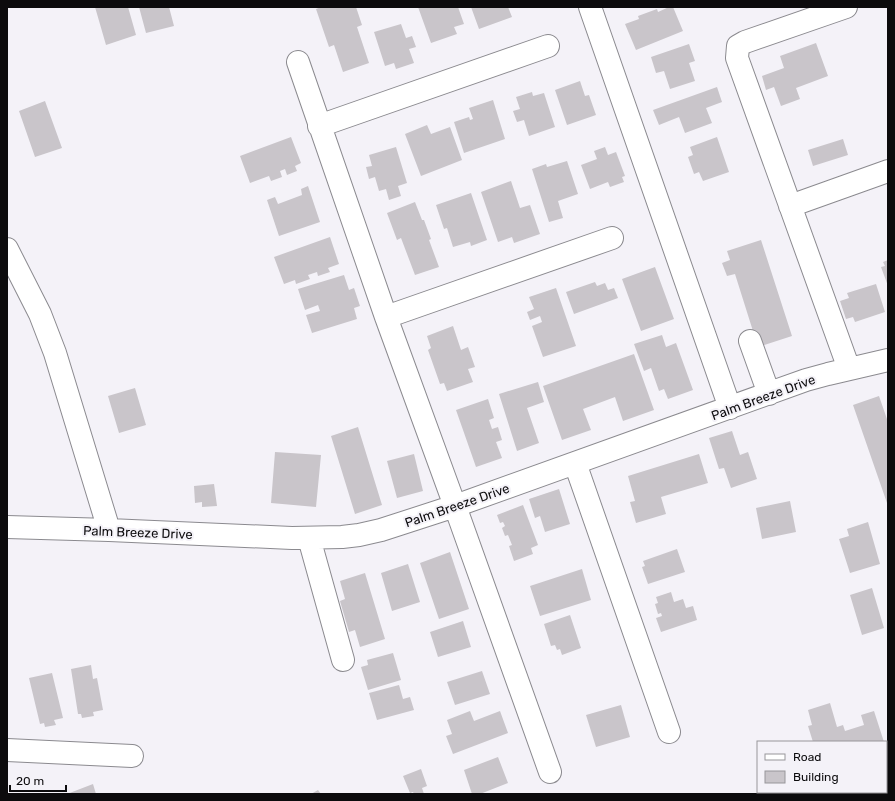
<svg xmlns="http://www.w3.org/2000/svg" width="895" height="801" font-family="Rubik,sans-serif">
<style>
.building{fill:#c9c5ca}
.lines{fill:none;stroke-linecap:round;stroke-linejoin:round}
.minor-casing{stroke:#8b8a8f;stroke-width:24}
.minor{stroke:#fff;stroke-width:22}
.labels{text-anchor:middle;stroke-width:4;stroke-linejoin:round;paint-order:stroke}
.street-label{font-size:13px;fill:#0c0b0d;stroke:#f4f2f8}
</style>
<rect width="100%" height="100%" fill="#f4f2f8"/>
<path class="building" d="M95 7H128L136 35 106 45Z
M139 7H169L174 26 146 33Z
M321 7H356L362 25 357 27 369 63 343 72 334 45 329 47 316 9Z
M418 7H458L464 24 454 27 457 34 431 43Z
M471 7H508L512 17 479 29Z
M669 7H673L683 31 636 50 625 24 639 19 638 16 657 9 658 12Z
M401 24 406 38 412 36 416 47 409 49 414 63 396 69 394 63 385 66 374 32Z
M816 43 828 76 796 88 800 99 781 106 774 87 766 90 762 76 784 68 780 56Z
M689 44 695 61 689 63 695 81 670 89 664 71 656 73 651 57Z
M580 81 585 96 589 95 596 115 567 125 555 90Z
M717 87 722 102 706 108 712 123 685 133 679 117 659 125 653 110Z
M532 92 533 96 544 93 555 127 529 136 524 120 517 122 513 111 520 109 516 97Z
M493 100 505 139 464 153 454 122 469 117 470 120 473 119 469 108Z
M45 101 62 148 35 157 19 111Z
M427 125 431 134 450 127 462 160 421 176 405 134Z
M291 137 301 163 295 166 297 171 287 175 285 169 280 171 282 177 271 181 269 176 250 183 240 156Z
M717 137 729 172 703 181 699 172 694 174 688 157 693 155 690 147Z
M843 139 848 155 813 166 808 150Z
M396 147 407 183 398 186 401 196 389 200 386 189 379 191 375 177 369 179 366 167 372 166 369 155Z
M605 147 608 155 616 152 625 176 622 177 624 182 610 187 608 182 590 189 581 165 597 159 594 151Z
M567 161 578 194 558 201 563 218 549 222 532 169 546 164 547 167Z
M511 181 520 208 530 205 540 234 514 243 512 237 498 242 481 192Z
M308 186 320 222 279 236 267 200 275 197 278 204 302 195 301 189Z
M471 193 487 240 471 246 470 242 453 247 447 228 444 229 436 205Z
M415 202 422 220H424L431 239 429 240 439 267 415 275 401 238 397 240 387 213Z
M330 237 339 264 328 268 330 272 318 276 317 272 308 275 310 279 296 284 295 280 284 284 274 257Z
M761 240 792 336 758 347 735 274 727 276 722 263 730 260 727 251Z
M888 260V286L881 267 885 266 883 262Z
M655 267 674 319 641 331 622 279Z
M344 275 349 290 354 288 360 306 354 308 357 319 312 333 306 315 320 311 318 305 305 310 298 289Z
M595 282 597 286 605 283 608 290 614 288 618 298 574 314 566 292Z
M876 284 885 312 855 322 853 317 846 319 840 301 849 298 847 293Z
M556 288 576 346 543 357 532 326 542 322 540 316 530 320 527 312 534 309 529 297Z
M453 326 461 350 468 347 475 367 468 369 473 382 447 391 444 383 440 384 428 350 431 348 427 336Z
M662 335 666 347 676 343 693 390 668 399 664 389 659 391 651 368 644 371 634 344Z
M634 354 654 410 623 421 615 397 583 409 591 430 562 440 543 386Z
M538 382 544 402 527 408 539 443 517 451 499 394Z
M135 388 146 425 119 433 108 396Z
M879 396 888 422V502L887 503 853 405Z
M488 399 494 418 489 420 492 429 498 427 502 440 496 442 502 458 476 467 456 410Z
M358 427 382 505 355 514 331 436Z
M732 431 740 455 748 452 757 479 731 488 724 468 719 469 709 438Z
M275 452 321 455 316 507 271 503Z
M414 454 423 491 397 498 387 461Z
M699 454 708 483 661 497 666 514 636 523 630 502 635 501 628 476Z
M214 484 217 506 202 507V502L195 503 194 486Z
M559 489 570 524 545 532 540 516 535 518 529 499Z
M790 501 796 532 762 539 756 508Z
M523 505 538 545 531 548 533 554 514 561 509 546 512 545 508 535 505 536 502 528 505 526 503 522 500 523 497 515Z
M868 522 880 564 850 573 839 539 849 536 847 529Z
M677 549 685 572 648 584 642 567 645 566 643 561Z
M450 552 469 609 439 619 420 563Z
M408 564 420 602 392 611 381 573Z
M582 569 591 600 540 616 530 586Z
M365 573 385 639 360 647 355 630 349 632 340 601 345 599 340 581Z
M872 588 884 628 862 635 850 595Z
M671 592 674 602 683 599 686 608 693 606 697 620 661 632 656 618 662 616 661 613 658 614 655 604 658 603 656 597Z
M570 615 581 648 562 655 560 649 557 650 555 645 551 646 544 624Z
M463 621 471 647 438 657 430 632Z
M393 653 401 680 368 690 361 667 368 665 367 660Z
M91 665 93 679 97 678 103 710 93 712 94 716 82 718 81 714H78L71 669Z
M482 671 490 694 455 705 447 682Z
M52 673 63 718 54 720 56 725 45 727 44 723 40 724 29 678Z
M399 685 403 699 410 697 414 710 377 720 369 693Z
M830 703 837 727 843 725 845 731 864 725 861 715 874 711 884 742H813L808 726 812 725 808 710Z
M621 705 630 737 596 747 586 715Z
M470 711 474 721 500 711 508 733 453 754 446 736 452 734 447 720Z
M498 757 508 783 480 794H472L464 770Z
M421 769 427 786 422 788 424 794H414L413 792 410 793 403 776Z
M93 784 96 794H67Z
M318 790 321 794H311Z"/>
<g class="lines">
<g class="minor-casing">
<path id="minor" d="M590 7 730 408
M846 7 745 42 738 46 737 58 849 369
M298 62 386 317 455 506 550 772
M319 126 548 46
M790 206 888 171
M7 249 40 314 55 353 109 530
M386 317 612 238
M750 341 769 394
M575 463 669 732
M7 527 109 530 292 538 342 537 359 535 381 530 455 506 806 380 828 374 888 360
M309 538 343 660
M7 750 132 756"/>
</g>
<use href="#minor" class="minor"/>
</g>
<g class="labels">
<g class="street-label">
<text transform="translate(763 397) rotate(-20)" y="5">Palm Breeze Drive</text>
<text transform="translate(457 505) rotate(-19)" y="5">Palm Breeze Drive</text>
<text transform="translate(138 532) rotate(2)" y="5">Palm Breeze Drive</text>
</g>
</g>
<rect width="895" height="801" fill="none" stroke="#0c0b0d" stroke-width="16"/>
<rect x="757" y="741" width="130" height="52" fill="#f4f2f8" stroke="#97969a"/>
<rect x="765" y="754" width="20" height="6" fill="#ffffff" stroke="#97969a"/>
<text x="793" y="761" font-size="12" fill="#0c0b0d">Road</text>
<rect x="765" y="771" width="20" height="12" fill="#c9c5ca" stroke="#97969a"/>
<text x="793" y="781" font-size="12" fill="#0c0b0d">Building</text>
<path d="M10 785v6h56v-6" fill="none" stroke="#0c0b0d" stroke-width="2"/>
<text x="16" y="785" font-size="12" fill="#0c0b0d" stroke="#f4f2f8" stroke-width="3" paint-order="stroke">20 m</text>
</svg>
